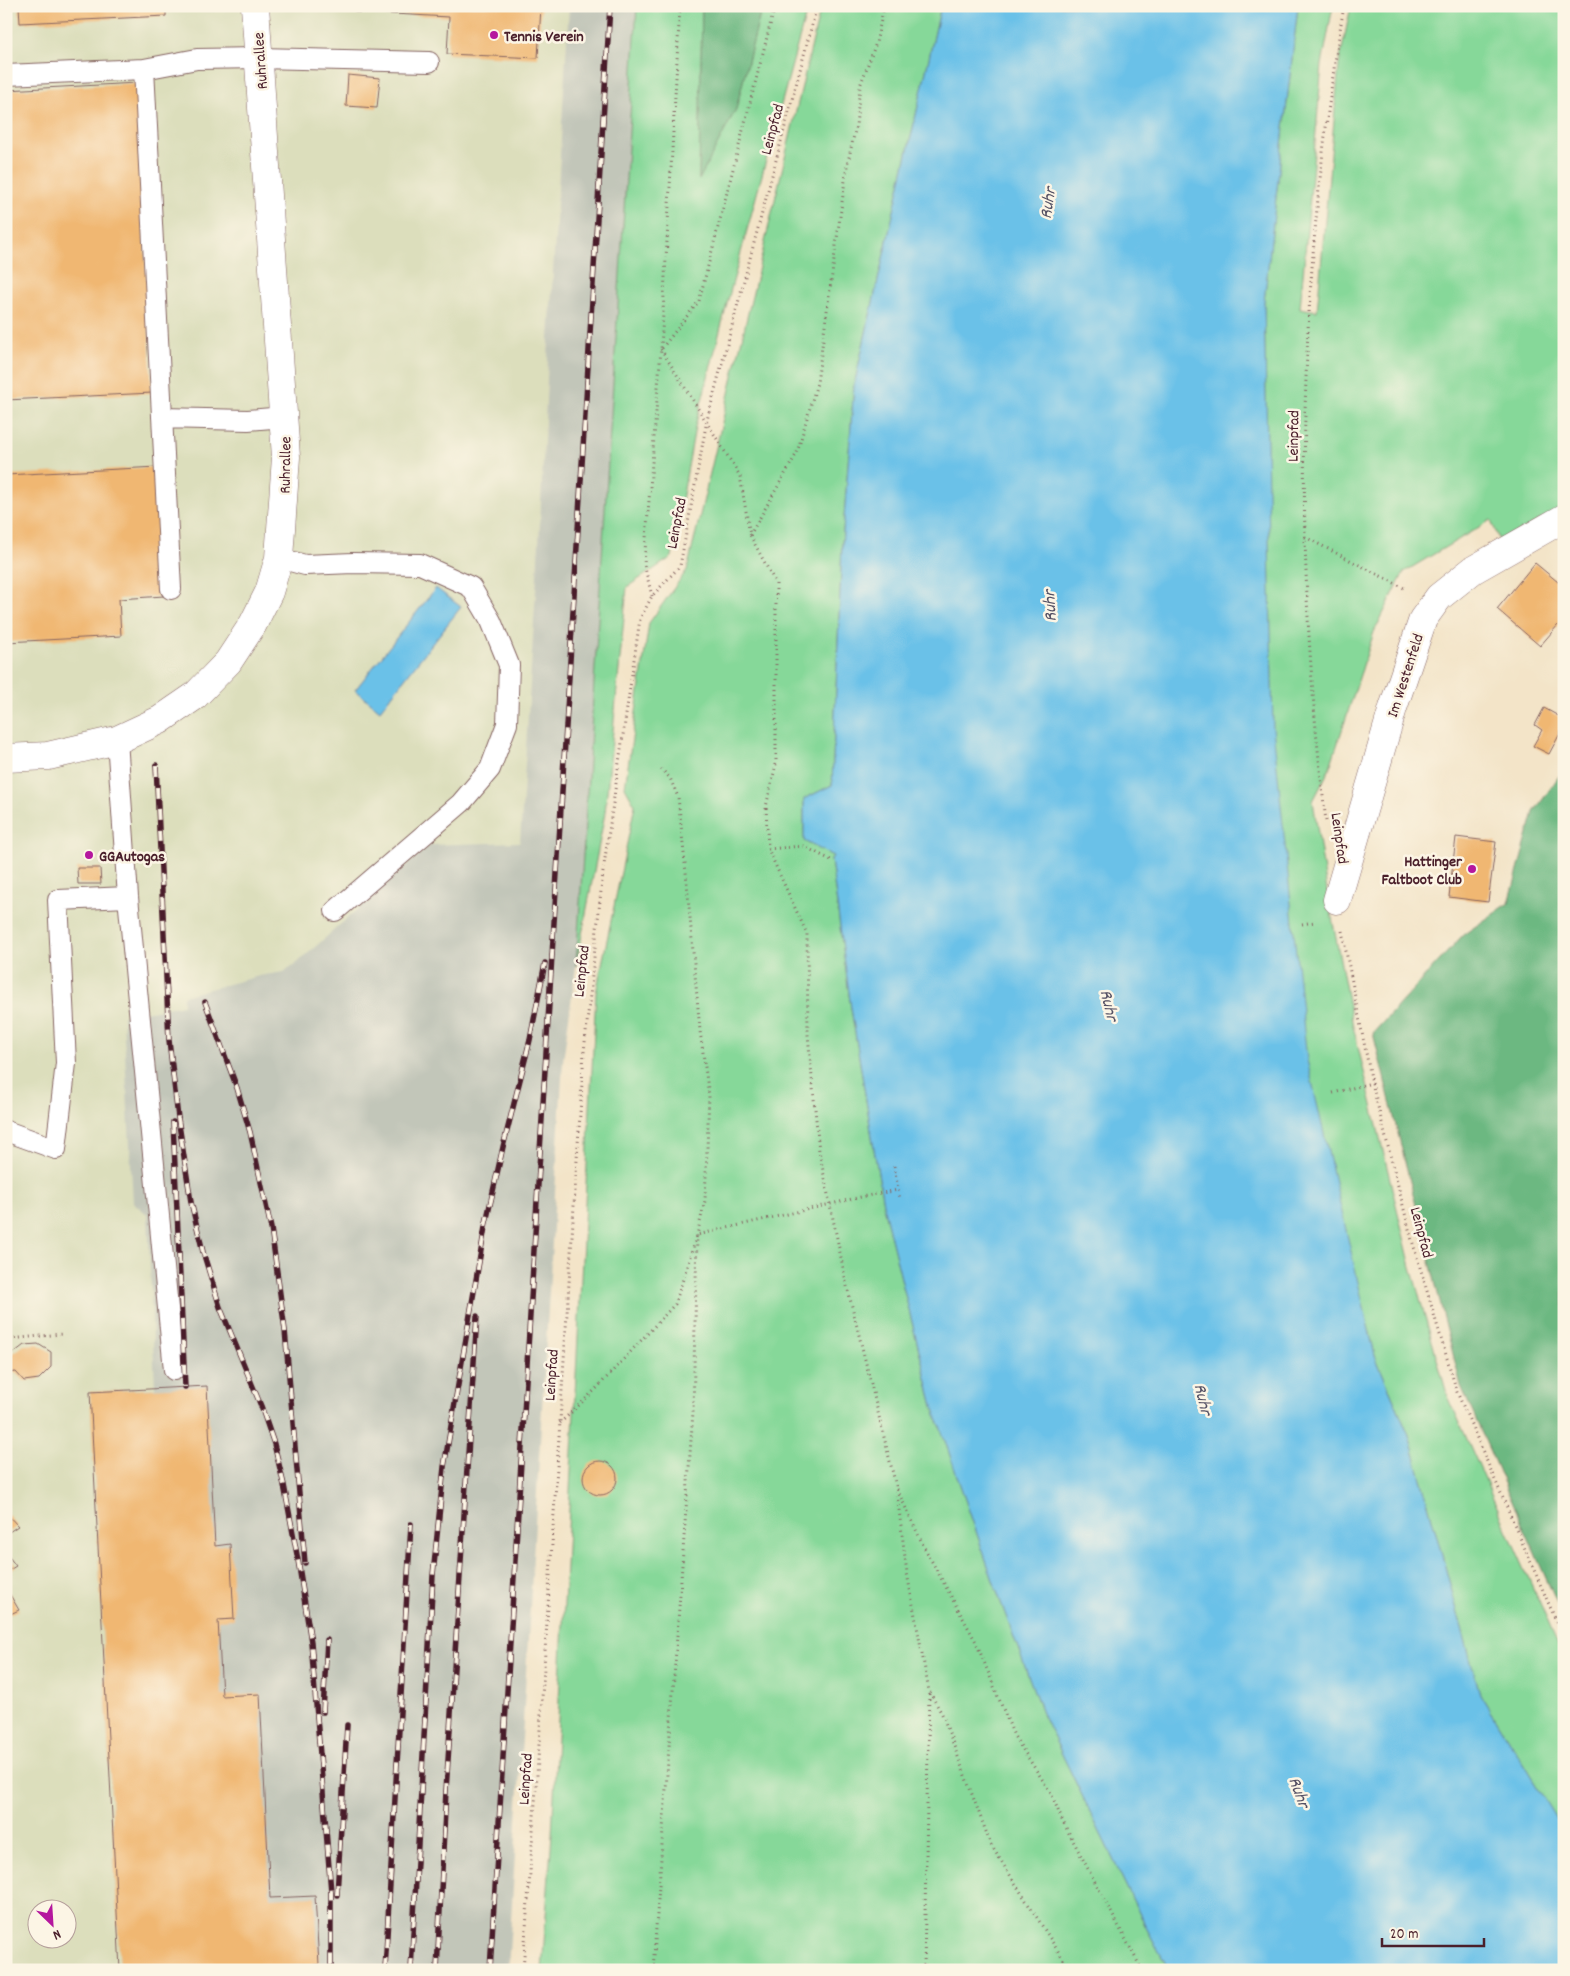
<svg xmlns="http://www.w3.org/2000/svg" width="1570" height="1976" font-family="Dekko,sans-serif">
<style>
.built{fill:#dcdebc;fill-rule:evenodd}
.industrial{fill:#c2c6b9}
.green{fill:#86d899;stroke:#687c62}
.forest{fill:#6cb881;stroke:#5b6c56}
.water{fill:#6bc1e8;stroke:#5a708a}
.building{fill:#f0b772}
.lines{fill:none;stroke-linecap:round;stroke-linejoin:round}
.lane-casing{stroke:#856462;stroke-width:22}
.street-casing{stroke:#856462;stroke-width:29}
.path{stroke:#856462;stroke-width:3;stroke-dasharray:1 4;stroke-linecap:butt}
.lane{stroke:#fff;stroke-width:20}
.street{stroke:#fff;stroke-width:28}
.rail-casing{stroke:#4a1f2b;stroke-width:5.5}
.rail{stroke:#fcf5e5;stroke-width:4;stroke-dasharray:11;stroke-linecap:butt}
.poi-dot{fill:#b5179e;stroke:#fcf5e5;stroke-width:2}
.labels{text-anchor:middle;stroke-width:5;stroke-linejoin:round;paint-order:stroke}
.poi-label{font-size:16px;font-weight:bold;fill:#4a1f2b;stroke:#fcf5e5;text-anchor:start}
.street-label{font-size:16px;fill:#4a1f2b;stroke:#fcf5e5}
.water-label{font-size:18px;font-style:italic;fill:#545064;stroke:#fcf5e5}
</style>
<rect width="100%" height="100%" fill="#fcf5e5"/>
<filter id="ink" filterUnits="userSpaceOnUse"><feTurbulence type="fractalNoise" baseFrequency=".02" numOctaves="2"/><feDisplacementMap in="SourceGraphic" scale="10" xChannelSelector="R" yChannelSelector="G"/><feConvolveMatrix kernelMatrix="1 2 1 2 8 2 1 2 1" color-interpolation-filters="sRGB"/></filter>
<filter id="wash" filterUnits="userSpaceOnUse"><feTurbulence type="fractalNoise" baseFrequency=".0096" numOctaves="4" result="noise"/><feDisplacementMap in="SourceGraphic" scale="20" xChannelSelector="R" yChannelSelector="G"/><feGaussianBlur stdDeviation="1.12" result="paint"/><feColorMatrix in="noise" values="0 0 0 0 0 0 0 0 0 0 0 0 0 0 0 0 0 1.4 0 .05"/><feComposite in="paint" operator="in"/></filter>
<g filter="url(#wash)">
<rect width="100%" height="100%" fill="#f3e4c8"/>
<path class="built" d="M6 6H569L549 337 539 542 450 1970H6ZM38 1908H68V1938H38Z"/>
<path class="industrial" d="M569 6H637L576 966 563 1061 508 1970H120L90 1392 155 1388 148 1215 133 1202 123 1016 183 1005V996L259 976 284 972 294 966 429 845 520 842 539 542 549 337Z"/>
<path class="green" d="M637 6H702L699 179 736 109 762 6H808L728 300 695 427 672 557 627 587 605 813 576 966Z
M821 6H941L854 385 842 545 832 785 804 799V841L833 856 831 860 851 1008 884 1210 933 1406 996 1589 1043 1715 1147 1929 1169 1970H542L552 1834 596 993 635 805 625 787 649 623 687 570Z
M1298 6H1333L1322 65 1300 308 1317 311 1339 64 1351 6H1564V507L1500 542 1491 520 1404 572 1374 632 1329 770 1313 801 1328 897 1353 1026 1411 1267 1447 1394 1564 1658V1831L1480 1694 1409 1435 1375 1356 1304 1059 1272 727 1264 301Z"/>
<path class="forest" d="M702 6H762L736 109 699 180Z
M1564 769V1619L1461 1386 1373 1033 1463 935 1509 903 1534 812Z"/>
<path class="water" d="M941 6H1298L1264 302 1273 727 1307 1060 1375 1356 1409 1435 1480 1694 1564 1831V1970H1169L1147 1929 1043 1715 996 1589 933 1406 884 1210 851 1008 831 860 833 856 804 841V799L832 785 842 545 854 385Z
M436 588 461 607 380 710 355 690Z"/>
<g id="blocks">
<path class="building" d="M19 6H166V16L20 23Z
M356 6H541L538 58 447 54 449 17 355 12Z
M348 75 380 78 377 108 346 106Z
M137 83 152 393 6 400V90Z
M157 467 164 596 119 599 121 636 6 642V475Z
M1535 563 1564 587V618L1540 646 1497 609Z
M1544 708 1564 719V726L1549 754 1533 746 1542 730 1535 725Z
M1456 837 1496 842 1488 902 1449 897Z
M77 868H100L101 884H78Z
M38 1344 51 1352V1367L39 1379 24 1381 16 1372 6 1373V1353L15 1352 24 1345Z
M207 1386 215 1546 230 1544 234 1619 218 1620 222 1696 260 1694 270 1898 315 1896 319 1965 272 1967V1970H120L90 1392Z
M583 1478a17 17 0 1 1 34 0a17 17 0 1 1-34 0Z
M6 1513 18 1526 6 1534Z
M6 1553 16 1566 6 1572Z
M6 1588 19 1610 6 1616Z"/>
</g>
</g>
<g filter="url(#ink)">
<use href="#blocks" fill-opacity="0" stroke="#856462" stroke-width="1"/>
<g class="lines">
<g class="lane-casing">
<path id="lane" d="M144 69 171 589
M6 75 144 69 197 59 259 58 429 62
M162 418 248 420 284 417
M279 558 305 565 353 563 420 564 471 587 491 621 509 665 507 724 490 769 461 803 335 911
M117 740 128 897 174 1370
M6 1131 56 1149 66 1063 58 900 128 897"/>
</g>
<g class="street-casing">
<path id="street" d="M6 758 48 756 117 740 160 720 195 696 228 662 253 624 269 592 279 558 286 457 255 6
M1337 900 1393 708 1423 619 1439 597 1473 570 1564 518"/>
</g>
<path class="path" d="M662 348 699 301 775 6
M661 349 740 476 750 535 776 584V764L766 807 768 849 807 934 808 1035 819 1151 846 1282 896 1486 907 1573 929 1691 942 1714 991 1845 1070 1970
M750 535 797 453 817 383 847 166 856 126 860 86 876 43 884 6
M1305 537 1406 589
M652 596 644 564 661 349 680 6
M1326 821C1292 550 1298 275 1344 6
M768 849 803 846 831 860
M1302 924 1315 922
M1342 931 1372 1083 1411 1237 1457 1392 1564 1639
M1333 1093 1372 1083
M894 1166 900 1200
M6 1264 10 1339 62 1334
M560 1423 595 1390 675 1304 697 1235 861 1197 898 1190
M897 1489 924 1547 976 1642 1014 1736 1051 1793 1062 1820 1142 1970
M523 1970 537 1775 584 1052 603 872 640 619 652 596 680 566 707 420 817 6
M653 1970 693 1412 697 1235 705 1201 709 1096 700 1031 686 872 678 797 670 778 661 769
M924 1970 929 1693"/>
<use href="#lane" class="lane"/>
<use href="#street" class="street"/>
<g class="rail-casing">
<path id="rail" d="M156 765 169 1040 178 1118 191 1202 203 1252 220 1307 261 1406 274 1444 284 1485 298 1560 311 1642 331 1892V1970
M205 1002 237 1088 250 1132 271 1228 285 1330 305 1563
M173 1122 185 1387
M323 1712 327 1640
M337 1895 347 1725
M385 1970 411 1524
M411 1970 433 1575 444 1467 485 1227 503 1147 530 1040 545 963
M437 1970 446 1791 477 1316
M490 1970 610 6"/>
</g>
<use href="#rail" class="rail"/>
</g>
</g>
<g class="poi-dot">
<circle cx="494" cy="35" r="5"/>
<circle cx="89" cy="855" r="5"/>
<circle cx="1472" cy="869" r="5"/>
</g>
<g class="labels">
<g class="poi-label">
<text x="504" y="41">Tennis Verein</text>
<text x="99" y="861">GGAutogas</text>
<text x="1462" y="866" text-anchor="end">Hattinger<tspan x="1462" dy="18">Faltboot Club</tspan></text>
</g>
<g class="street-label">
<text transform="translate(259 61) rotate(-94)" y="6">Ruhrallee</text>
<text transform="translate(771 129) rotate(-75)" y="6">Leinpfad</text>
<text transform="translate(1292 436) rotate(-89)" y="6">Leinpfad</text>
<text transform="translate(284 465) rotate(-89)" y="6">Ruhrallee</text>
<text transform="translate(675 523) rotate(-79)" y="6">Leinpfad</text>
<text transform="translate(1404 675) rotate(-72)" y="6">Im Westenfeld</text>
<text transform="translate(1341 838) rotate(82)" y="6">Leinpfad</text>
<text transform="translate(580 971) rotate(-84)" y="6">Leinpfad</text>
<text transform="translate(1423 1232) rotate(75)" y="6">Leinpfad</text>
<text transform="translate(550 1375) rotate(-86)" y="6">Leinpfad</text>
<text transform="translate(524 1779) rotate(-86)" y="6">Leinpfad</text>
</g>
<g class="water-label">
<text transform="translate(1047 203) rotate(-81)" y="6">Ruhr</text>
<text transform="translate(1049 606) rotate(-93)" y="6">Ruhr</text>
<text transform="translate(1110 1005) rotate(77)" y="6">Ruhr</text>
<text transform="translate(1204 1399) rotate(77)" y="6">Ruhr</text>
<text transform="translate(1300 1792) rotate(70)" y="6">Ruhr</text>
</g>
</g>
<rect width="1570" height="1976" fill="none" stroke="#fcf5e5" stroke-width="25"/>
<g transform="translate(52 1924) rotate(155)"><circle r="24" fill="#fcf5e5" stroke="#b59f9b"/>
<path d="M0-4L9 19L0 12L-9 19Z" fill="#b5179e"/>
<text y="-8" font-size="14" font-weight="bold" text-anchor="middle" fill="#4a1f2b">N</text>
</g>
<path d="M1382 1938v8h102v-8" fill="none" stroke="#4a1f2b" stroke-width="2.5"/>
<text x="1390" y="1938" font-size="15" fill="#4a1f2b" stroke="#fcf5e5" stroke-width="4" paint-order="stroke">20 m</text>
</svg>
